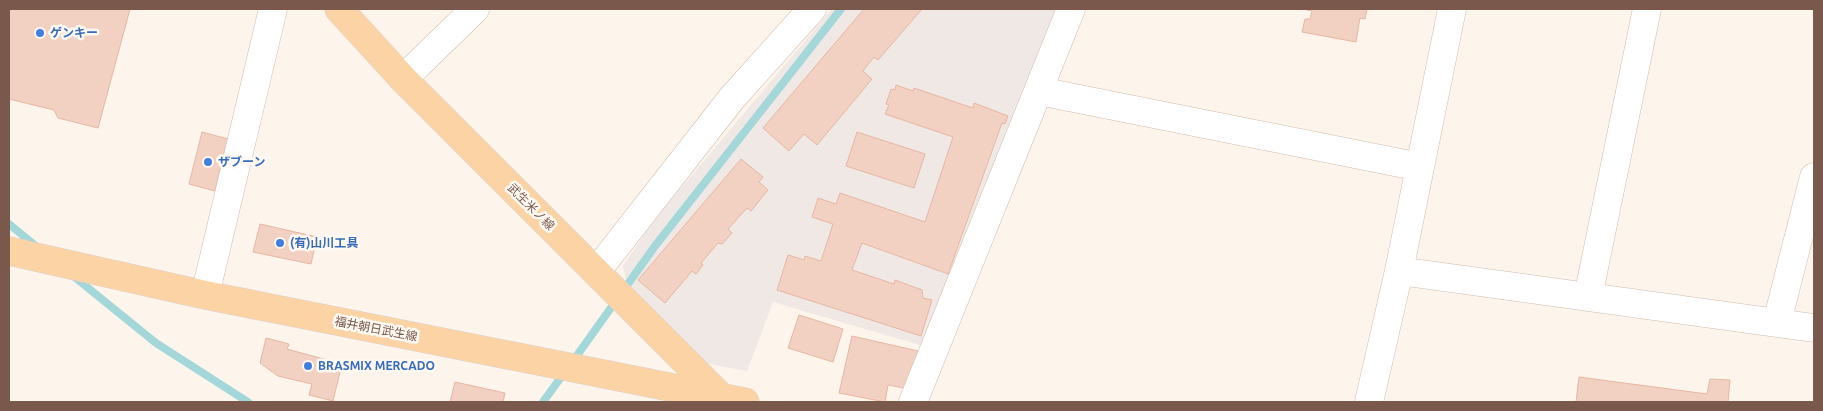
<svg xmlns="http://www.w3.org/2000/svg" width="1823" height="411" font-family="Ubuntu,'Noto Sans JP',sans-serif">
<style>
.industrial{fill:#efe8e4}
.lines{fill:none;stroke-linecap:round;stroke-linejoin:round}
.stream{stroke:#a4d7da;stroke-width:8}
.building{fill:#f3d1c2;stroke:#e7b6a2}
.minor-casing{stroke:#d1bbaf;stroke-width:29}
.primary-casing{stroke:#dad0cd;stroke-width:29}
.minor{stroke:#fff;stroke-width:28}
.primary{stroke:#fcd3a4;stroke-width:28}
.shop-dot{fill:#3f7fe0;stroke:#fff9f3;stroke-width:2}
.labels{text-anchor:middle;stroke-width:5;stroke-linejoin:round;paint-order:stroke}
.shop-label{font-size:12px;font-weight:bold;fill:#366cbe;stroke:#fff9f3;text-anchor:start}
.street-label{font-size:12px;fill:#7a584c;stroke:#fff9f3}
</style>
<rect width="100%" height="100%" fill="#fdf5ec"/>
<path class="industrial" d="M832 9H1056L923 346 773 302 747 371 693 361 626 280 623 266 653 221Z"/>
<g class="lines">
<path class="stream" d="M9 224 37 247
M72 275 156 343 248 402
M573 361 655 246 841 9
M543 402 564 373"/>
</g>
<path class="building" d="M9 9H130L98 128 58 118 54 110 9 99Z
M864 9H922L878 60 874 57 863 71 872 79 817 145 804 134 789 151 763 128Z
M1303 9H1367L1365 19 1360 18 1356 42 1302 32 1305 19H1310L1312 11Z
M896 85 913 91 914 88 973 108 974 103 1008 116 1005 124 1002 123 948 274 862 243 852 270 894 284 895 280 922 290 923 298 932 300 921 336 777 290 788 255 804 260 805 256 821 261 833 224 812 217 818 198 836 204 840 193 925 222 953 137 885 114 889 105 886 104 891 89 895 90Z
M202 132 228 139 215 191 189 184Z
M857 132 925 154 914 188 846 166Z
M741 159 763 177 759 182 768 190 751 211 747 208 728 229 732 233 722 244 718 243 701 263 703 265 696 274 692 271 665 303 638 280Z
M260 224 317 237 311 264 253 252Z
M799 315 843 329 833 362 788 348Z
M852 336 918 351 909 389 888 385 885 402 839 393Z
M266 338 289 344 287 349 342 364 333 401 309 395 312 384 278 376 260 363Z
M1579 377 1707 394 1710 379 1730 380 1728 402H1576Z
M455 382 505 393 503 402H450Z"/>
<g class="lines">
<g class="minor-casing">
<path id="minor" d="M403 79 475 9
M1039 91 1420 167
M1399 271 1814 328
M596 272 732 98 812 9
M205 295 273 9
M1588 297 1647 9
M1777 322 1814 177
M913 402 1071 9
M1369 402 1399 271 1452 9"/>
</g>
<g class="primary-casing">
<path id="primary" d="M339 9 403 79 723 399
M9 251 205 295 745 402"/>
</g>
<use href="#minor" class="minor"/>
<use href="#primary" class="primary"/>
</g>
<g class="shop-dot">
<circle cx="40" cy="33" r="5"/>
<circle cx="208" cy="162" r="5"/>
<circle cx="280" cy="243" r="5"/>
<circle cx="308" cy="366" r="5"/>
</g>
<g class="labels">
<g class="shop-label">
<text x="50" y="37">ゲンキー</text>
<text x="218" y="166">ザブーン</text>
<text x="290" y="247">(有)山川工具</text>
<text x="318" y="370">BRASMIX MERCADO</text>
</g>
<g class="street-label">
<text transform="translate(531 207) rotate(45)" y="4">武生米ノ線</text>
<text transform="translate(376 329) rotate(11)" y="4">福井朝日武生線</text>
</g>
</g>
<rect width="1823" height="411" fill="none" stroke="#7a584c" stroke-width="20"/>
</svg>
